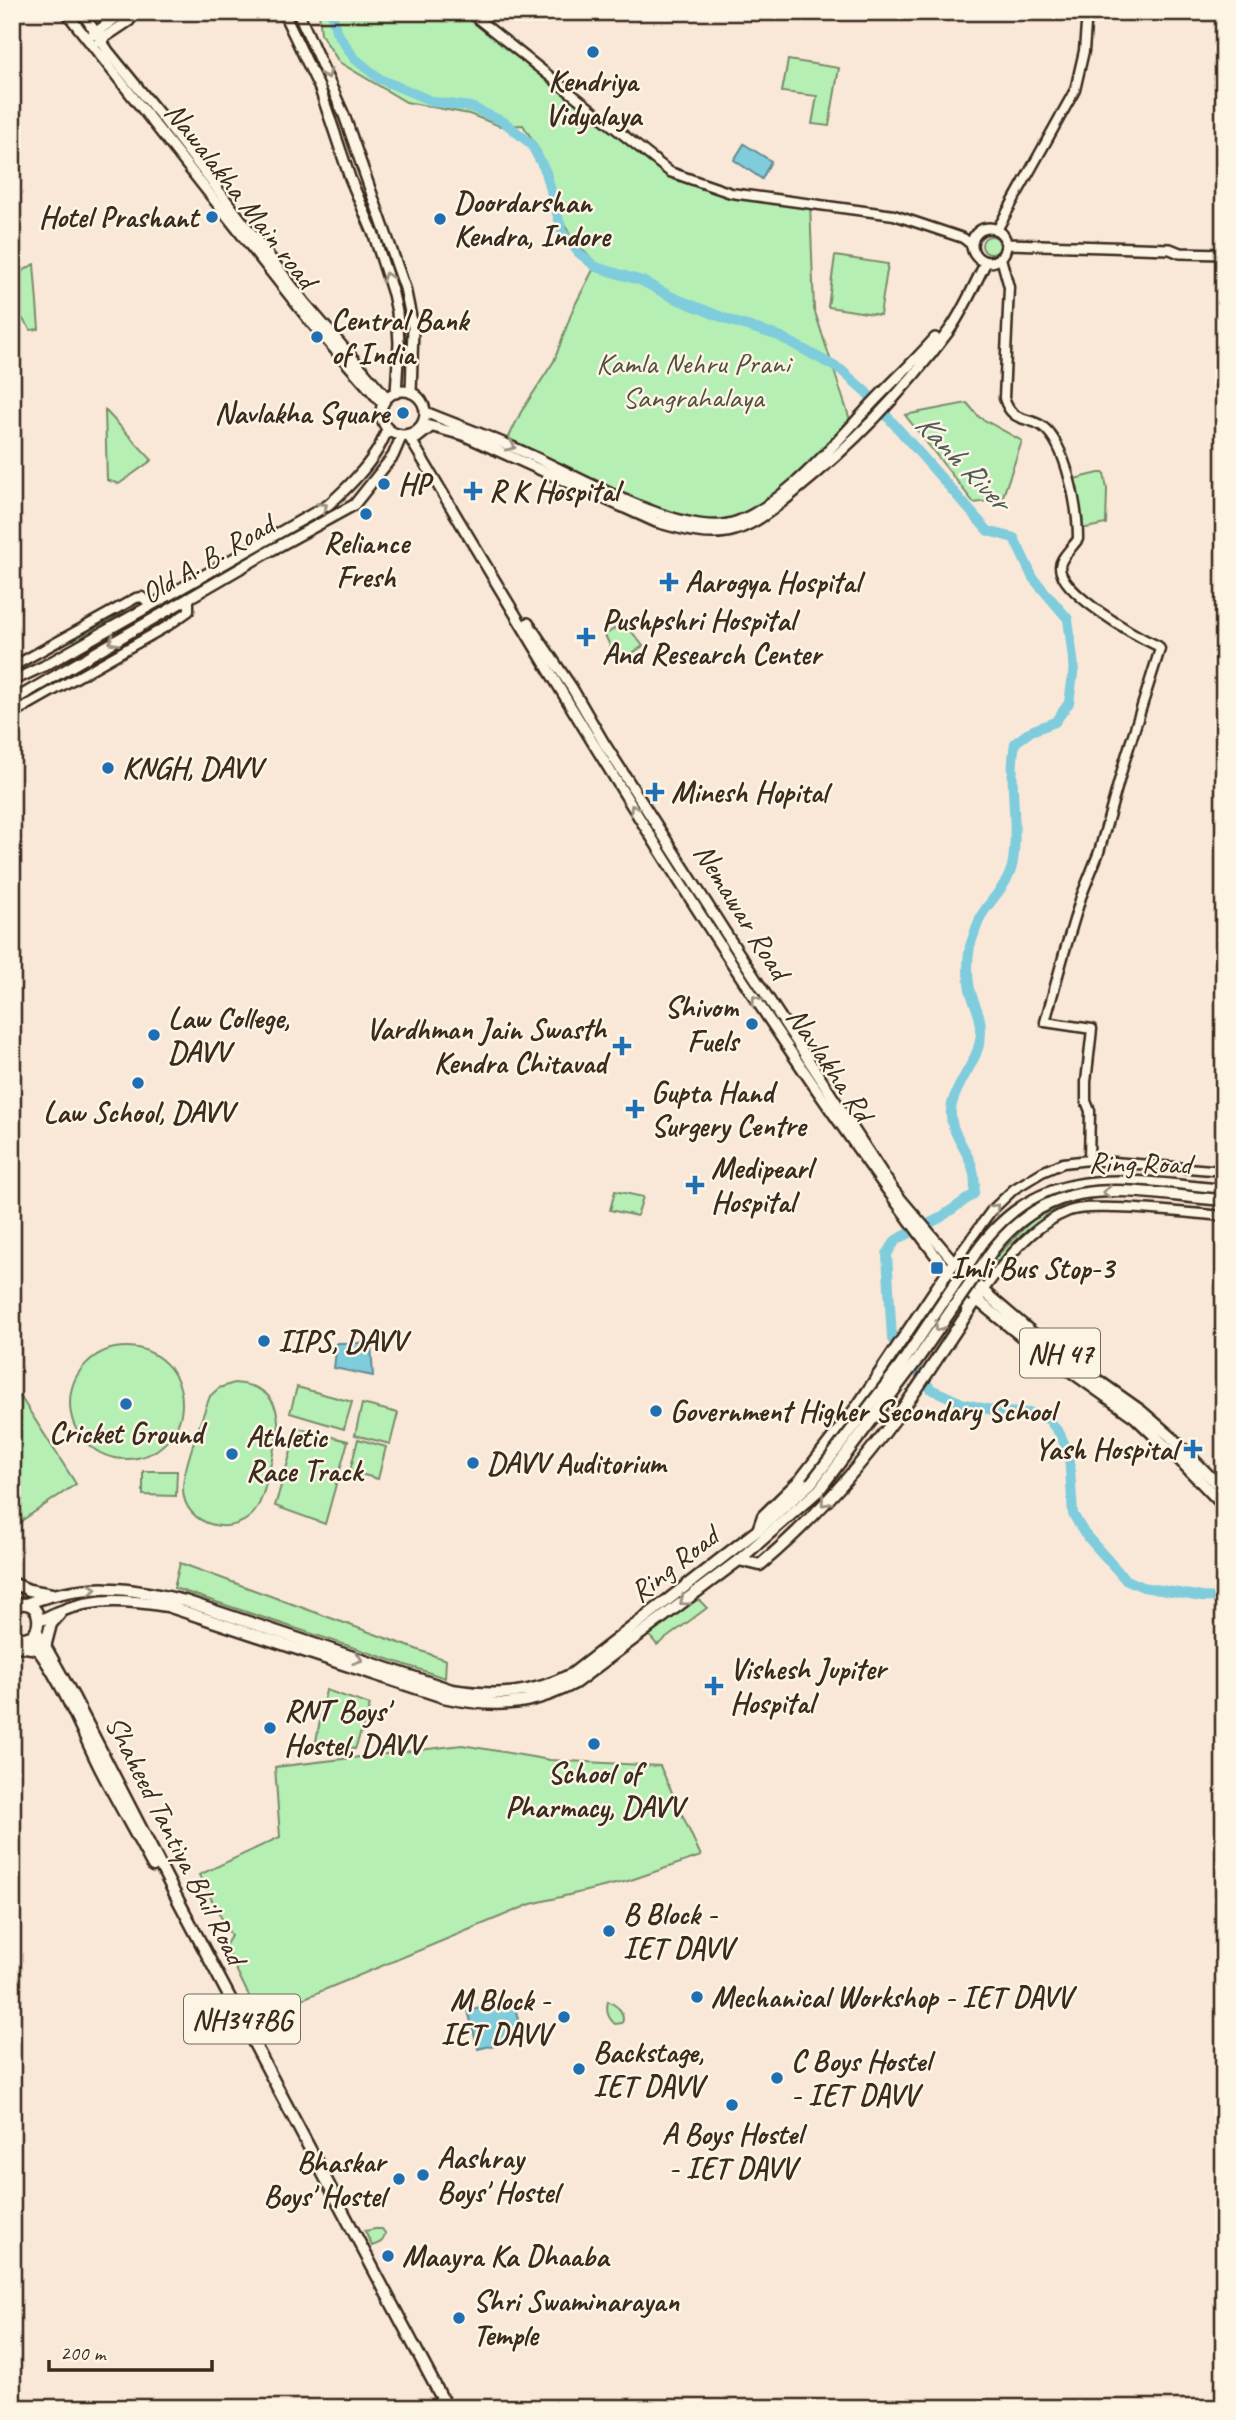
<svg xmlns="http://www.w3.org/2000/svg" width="1236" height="2420" font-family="Caveat,sans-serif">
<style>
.green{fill:#b5efb4;stroke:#788c69;stroke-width:2}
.water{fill:#7fccdd;stroke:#648b91;stroke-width:2}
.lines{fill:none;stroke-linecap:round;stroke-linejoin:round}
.river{stroke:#7fccdd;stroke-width:10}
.tertiary-casing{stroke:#3b2a1e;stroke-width:13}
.secondary-casing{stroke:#3b2a1e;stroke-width:14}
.primary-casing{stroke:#3b2a1e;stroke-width:15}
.trunk-casing{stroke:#3b2a1e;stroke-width:15}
.tertiary{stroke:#fcf5e5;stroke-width:8}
.secondary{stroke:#fcf5e5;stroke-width:9}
.primary{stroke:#fcf5e5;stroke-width:10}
.trunk{stroke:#fcf5e5;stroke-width:10}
.primary-bridge-casing{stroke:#3b2a1e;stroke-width:15;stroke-linecap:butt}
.primary-bridge{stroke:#fcf5e5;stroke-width:10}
.oneway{stroke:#9c9082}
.poi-dot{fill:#1f6fb2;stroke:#fcf5e5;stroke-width:2.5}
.labels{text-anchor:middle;stroke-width:5;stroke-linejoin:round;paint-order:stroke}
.shield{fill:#fcf5e5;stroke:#75675a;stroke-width:2}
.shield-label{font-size:28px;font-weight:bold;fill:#3b2a1e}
.poi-label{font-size:30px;font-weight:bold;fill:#3b2a1e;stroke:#fcf5e5;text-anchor:start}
.street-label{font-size:30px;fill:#3b2a1e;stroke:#fcf5e5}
.park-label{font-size:30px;fill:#53513c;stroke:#fcf5e5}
.water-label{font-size:32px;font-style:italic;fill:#4f5b57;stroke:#fcf5e5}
</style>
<rect width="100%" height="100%" fill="#f9e8d8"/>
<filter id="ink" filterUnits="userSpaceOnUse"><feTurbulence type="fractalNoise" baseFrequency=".0143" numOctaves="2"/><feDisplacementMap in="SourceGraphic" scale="14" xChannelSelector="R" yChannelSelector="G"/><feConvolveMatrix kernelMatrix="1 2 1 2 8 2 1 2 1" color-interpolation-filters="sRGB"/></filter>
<g filter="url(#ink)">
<path class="green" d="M319 12H472L670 172 731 193 810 203 814 309 852 426 781 494 734 522 681 521 506 443 521 412 554 361 573 309 596 264 570 235 559 214 540 152 523 125 500 126 469 114 406 102 339 62 321 34Z
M788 60 839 68 829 126 812 124 817 96 782 92Z
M982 245a9 9 0 1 1 18 0a9 9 0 1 1-18 0Z
M835 256 888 264 880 315 828 307Z
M34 264 39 329 31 330 12 305V278Z
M967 403 979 417 1022 441 1002 499 974 503 905 415Z
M105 410 152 460 119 484 107 480Z
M1099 473H1104L1107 489 1106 524 1081 529 1074 479Z
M125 604 126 611 76 641 65 637Z
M624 622 643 646 618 663 605 635Z
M615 1191 643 1197 637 1216 610 1210Z
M1062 1207 1065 1211 999 1263 994 1259 1034 1218Z
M70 1403a56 56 0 1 1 112 0a56 56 0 1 1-112 0Z
M234 1383C264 1385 280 1399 278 1430 273 1451 267 1491 257 1508 238 1540 183 1527 183 1489 182 1471 203 1415 210 1396L219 1388Z
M297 1387 352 1402 344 1429 290 1413Z
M20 1396 76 1484 18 1523 12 1514V1401Z
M362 1404 398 1413 390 1444 355 1435Z
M298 1428 348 1441 325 1524 275 1506Z
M358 1439 386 1447 378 1479 350 1471Z
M143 1471H177L176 1496 143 1495Z
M180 1563 446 1660 445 1678 174 1588Z
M696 1597 707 1608 657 1645 648 1634Z
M326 1690 370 1705 355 1749 316 1741Z
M462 1745 550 1760 660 1766 701 1856 628 1881 531 1904 259 2017 225 1946 231 1936 199 1875 280 1837 275 1767Z
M608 2001C617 2006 626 2012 622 2023L615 2024C607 2017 606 2010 608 2001Z
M375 2229H382L385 2233C384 2242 380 2243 372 2246L365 2231Z"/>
<path class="water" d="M744 144 771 161 762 179 734 160Z
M337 1343H371L373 1376 334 1368Z
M513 2000 523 2038 478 2049 468 2011Z"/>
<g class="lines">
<path class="river" d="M332 12 336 31 354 58 380 79 434 102 471 107 504 122 531 144 546 172 562 232 579 253 596 267 642 281 672 297 734 322 779 336 841 370 865 391 988 531 1014 538 1033 578 1068 619 1074 667 1069 703 1055 722 1031 731 1015 743C1008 783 1019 822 1013 861 1010 884 992 897 981 916 977 925 973 937 970 946 967 961 967 985 973 999 977 1010 981 1017 981 1030 981 1059 959 1077 952 1104 944 1138 981 1153 974 1194L940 1218 896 1240 887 1254 892 1339 931 1389 962 1403 1000 1412 1033 1413 1049 1420 1060 1434 1069 1454 1073 1514 1084 1533 1125 1579 1143 1587 1202 1597 1224 1598"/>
<g class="tertiary-casing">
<path id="tertiary" d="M469 12 670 172 731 193 894 215 963 238 972 245
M997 230 1075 90 1084 51 1087 12
M1001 258 1009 287 1004 398C1012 424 1028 416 1042 426 1067 444 1078 510 1078 539 1073 547 1060 558 1060 567 1060 593 1136 636 1158 646L1160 649 1124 763 1099 852 1081 897 1065 950 1045 1022 1092 1029 1086 1082V1101L1090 1111 1089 1160
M12 667 136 598 142 597 151 605
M12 714 169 625 189 611V598
M961 1252 991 1279
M954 1262 991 1211 1014 1189 1042 1172 1063 1163 1089 1160 1224 1171
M983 1291C1005 1260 1032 1225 1069 1211 1084 1206 1101 1208 1117 1208 1153 1209 1188 1213 1224 1216"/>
</g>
<g class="secondary-casing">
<path id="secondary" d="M66 12 309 320 383 404
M82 12 108 51 165 121 305 303 387 398
M283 12 320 89 350 178 374 235 393 294 397 312 399 343 396 393
M298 12 344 115 405 288 413 327 411 393
M92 35 124 12
M99 41 129 21 136 12
M972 245a17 17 0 1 1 34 0a17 17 0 1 1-34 0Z
M1007 244 1170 249 1180 253 1224 254
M381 413a22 22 0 1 1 44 0a22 22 0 1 1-44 0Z
M425 412C459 426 494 438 528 454 577 476 670 530 722 525 770 520 833 446 865 411 888 386 913 363 935 338
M422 424 463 435 656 522C681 529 710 538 735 530 757 523 776 507 793 493 850 447 904 391 948 332 963 312 974 285 986 262
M408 435C578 720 747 1007 948 1272
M417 438 431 427
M528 623 572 688 604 743 725 932 894 1191 954 1262
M12 681 44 666 328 505C349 487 380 456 387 428
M12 701 270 551 354 505 393 456 402 435"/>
</g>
<g class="primary-casing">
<path id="primary" d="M975 1254C1039 1160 1126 1181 1224 1190
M758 1530 811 1483
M739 1560 819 1490
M36 1630 74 1698 177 1898 447 2408
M28 1637C59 1672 80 1728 101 1770 118 1803 136 1834 153 1866"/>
</g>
<g class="trunk-casing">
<path id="trunk" d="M948 1272 976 1299 1021 1336 1135 1417 1177 1457 1224 1506
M941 1282 969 1309
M12 1583 29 1590 52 1594
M26 1604C83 1582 127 1586 185 1601L452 1690C496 1697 532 1695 572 1674L758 1530 763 1516 800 1480 859 1404 954 1262 983 1291 1039 1339 1141 1411 1170 1436 1224 1491
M12 1607C47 1589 47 1652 12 1635
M39 1621C84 1597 117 1598 167 1606L443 1697C493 1708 529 1707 575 1683L739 1560 760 1565C817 1517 867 1459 911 1397 936 1362 958 1325 983 1291
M12 1645 38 1649
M45 1647 51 1624 60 1614"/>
</g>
<use href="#tertiary" class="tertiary"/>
<use href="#secondary" class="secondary"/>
<use href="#primary" class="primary"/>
<use href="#trunk" class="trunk"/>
<g class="primary-bridge-casing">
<path id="primary-bridge" d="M811 1483 901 1365 975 1254
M819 1490 917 1360 994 1248C1059 1167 1134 1194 1224 1200"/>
</g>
<use href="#primary-bridge" class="primary-bridge"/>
</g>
<defs><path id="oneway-chevron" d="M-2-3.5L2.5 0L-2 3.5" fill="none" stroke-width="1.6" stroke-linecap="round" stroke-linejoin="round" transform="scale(1.75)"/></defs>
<g class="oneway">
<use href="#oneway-chevron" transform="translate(327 74) rotate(66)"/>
<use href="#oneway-chevron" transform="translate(387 277) rotate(-108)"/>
<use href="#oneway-chevron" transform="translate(511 446) rotate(24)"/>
<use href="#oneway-chevron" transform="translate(323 507) rotate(-33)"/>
<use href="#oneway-chevron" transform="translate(113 641) rotate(150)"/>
<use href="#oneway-chevron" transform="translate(634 809) rotate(-123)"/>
<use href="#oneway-chevron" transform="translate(756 1000) rotate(-124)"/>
<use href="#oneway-chevron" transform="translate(1107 1192) rotate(179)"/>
<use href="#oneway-chevron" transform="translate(995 1208) rotate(-46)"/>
<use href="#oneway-chevron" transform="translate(939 1327) rotate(123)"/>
<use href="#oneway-chevron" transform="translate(825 1502) rotate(131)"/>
<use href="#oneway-chevron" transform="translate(92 1589) rotate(-5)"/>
<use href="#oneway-chevron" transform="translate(684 1601) rotate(143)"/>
<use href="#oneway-chevron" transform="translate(358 1659) rotate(18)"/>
</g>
</g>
<g class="poi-dot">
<circle cx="593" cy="52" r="7"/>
<circle cx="212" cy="217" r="7"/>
<circle cx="440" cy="219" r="7"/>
<circle cx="317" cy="337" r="7"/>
<circle cx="403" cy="413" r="7"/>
<circle cx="384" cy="484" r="7"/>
<path d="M469.5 480.5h7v7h7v7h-7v7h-7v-7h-7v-7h7z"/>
<circle cx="366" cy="514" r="7"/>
<path d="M665.5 571.5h7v7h7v7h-7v7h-7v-7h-7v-7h7z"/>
<path d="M582.5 626.5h7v7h7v7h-7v7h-7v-7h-7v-7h7z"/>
<circle cx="108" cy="768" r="7"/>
<path d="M651.5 781.5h7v7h7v7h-7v7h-7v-7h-7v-7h7z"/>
<circle cx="752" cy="1024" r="7"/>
<circle cx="154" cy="1035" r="7"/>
<path d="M618.5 1035.5h7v7h7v7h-7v7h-7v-7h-7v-7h7z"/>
<circle cx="138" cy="1083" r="7"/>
<path d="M631.5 1098.5h7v7h7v7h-7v7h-7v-7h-7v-7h7z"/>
<path d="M691.5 1174.5h7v7h7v7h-7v7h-7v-7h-7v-7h7z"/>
<rect x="930" y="1261" width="14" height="14" rx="3.5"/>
<circle cx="264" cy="1341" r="7"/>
<circle cx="126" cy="1404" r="7"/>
<circle cx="656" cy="1411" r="7"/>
<path d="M1189.5 1438.5h7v7h7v7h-7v7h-7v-7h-7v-7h7z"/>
<circle cx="232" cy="1454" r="7"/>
<circle cx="473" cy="1463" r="7"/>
<path d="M710.5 1675.5h7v7h7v7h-7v7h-7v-7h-7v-7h7z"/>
<circle cx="270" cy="1728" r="7"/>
<circle cx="594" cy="1744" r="7"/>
<circle cx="609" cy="1931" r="7"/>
<circle cx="697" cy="1997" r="7"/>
<circle cx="564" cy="2017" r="7"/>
<circle cx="579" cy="2069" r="7"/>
<circle cx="777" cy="2078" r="7"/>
<circle cx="732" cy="2105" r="7"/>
<circle cx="423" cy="2175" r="7"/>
<circle cx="399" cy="2179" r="7"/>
<circle cx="388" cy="2256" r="7"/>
<circle cx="459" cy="2318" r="7"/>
</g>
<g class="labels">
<g class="shield">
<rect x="1020" y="1328.5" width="80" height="49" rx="5"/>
<rect x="184" y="1994.5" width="116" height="49" rx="5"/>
</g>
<g class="shield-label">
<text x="1060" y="1363">NH 47</text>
<text x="242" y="2029">NH347BG</text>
</g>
<g class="poi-label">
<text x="593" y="91" text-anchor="middle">Kendriya<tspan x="593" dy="34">Vidyalaya</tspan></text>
<text x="454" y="212">Doordarshan<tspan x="454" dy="34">Kendra, Indore</tspan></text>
<text x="198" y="227" text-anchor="end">Hotel Prashant</text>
<text x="331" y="330">Central Bank<tspan x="331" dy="34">of India</tspan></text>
<text x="389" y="423" text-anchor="end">Navlakha Square</text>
<text x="398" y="494">HP</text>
<text x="489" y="501">R K Hospital</text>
<text x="366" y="553" text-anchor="middle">Reliance<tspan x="366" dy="34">Fresh</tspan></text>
<text x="685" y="592">Aarogya Hospital</text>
<text x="602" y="630">Pushpshri Hospital<tspan x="602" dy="34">And Research Center</tspan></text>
<text x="122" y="778">KNGH, DAVV</text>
<text x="671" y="802">Minesh Hopital</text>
<text x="738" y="1017" text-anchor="end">Shivom<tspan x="738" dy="34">Fuels</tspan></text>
<text x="168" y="1028">Law College,<tspan x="168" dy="34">DAVV</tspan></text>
<text x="606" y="1039" text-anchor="end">Vardhman Jain Swasth<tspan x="606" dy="34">Kendra Chitavad</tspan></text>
<text x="651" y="1102">Gupta Hand<tspan x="651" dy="34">Surgery Centre</tspan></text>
<text x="138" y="1122" text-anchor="middle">Law School, DAVV</text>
<text x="711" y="1178">Medipearl<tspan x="711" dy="34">Hospital</tspan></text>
<text x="951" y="1278">Imli Bus Stop-3</text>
<text x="278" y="1351">IIPS, DAVV</text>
<text x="670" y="1421">Government Higher Secondary School</text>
<text x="126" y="1443" text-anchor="middle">Cricket Ground</text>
<text x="246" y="1447">Athletic<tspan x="246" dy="34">Race Track</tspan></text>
<text x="1177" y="1459" text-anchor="end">Yash Hospital</text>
<text x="487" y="1473">DAVV Auditorium</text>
<text x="730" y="1679">Vishesh Jupiter<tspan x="730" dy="34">Hospital</tspan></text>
<text x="284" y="1721">RNT Boys'<tspan x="284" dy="34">Hostel, DAVV</tspan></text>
<text x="594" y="1783" text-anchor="middle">School of<tspan x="594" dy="34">Pharmacy, DAVV</tspan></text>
<text x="623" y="1924">B Block -<tspan x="623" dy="34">IET DAVV</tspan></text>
<text x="711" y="2007">Mechanical Workshop - IET DAVV</text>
<text x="550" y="2010" text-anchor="end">M Block -<tspan x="550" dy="34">IET DAVV</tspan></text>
<text x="593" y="2062">Backstage,<tspan x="593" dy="34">IET DAVV</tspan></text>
<text x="791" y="2071">C Boys Hostel<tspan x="791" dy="34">- IET DAVV</tspan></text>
<text x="732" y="2144" text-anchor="middle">A Boys Hostel<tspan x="732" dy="34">- IET DAVV</tspan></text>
<text x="437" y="2168">Aashray<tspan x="437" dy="34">Boys' Hostel</tspan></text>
<text x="385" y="2172" text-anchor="end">Bhaskar<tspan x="385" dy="34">Boys' Hostel</tspan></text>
<text x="402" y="2266">Maayra Ka Dhaaba</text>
<text x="473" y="2311">Shri Swaminarayan<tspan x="473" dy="34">Temple</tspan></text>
</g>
<g class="street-label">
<text transform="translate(241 195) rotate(52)" y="10">Nawalakha Main road</text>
<text transform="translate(207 559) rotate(-30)" y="10">Old A. B. Road</text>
<text transform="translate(742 911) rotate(58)" y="10">Nemawar Road</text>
<text transform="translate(830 1064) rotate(56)" y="10">Navlakha Rd</text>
<text transform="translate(1140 1163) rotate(1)" y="10">Ring Road</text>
<text transform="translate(674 1564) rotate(-38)" y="10">Ring Road</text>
<text transform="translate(176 1840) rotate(63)" y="10">Shaheed Tantiya Bhil Road</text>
</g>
<g class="park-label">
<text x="693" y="373">Kamla Nehru Prani<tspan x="693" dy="34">Sangrahalaya</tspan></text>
</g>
<g class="water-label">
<text transform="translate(963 461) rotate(46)" y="11">Kanh River</text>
</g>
</g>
<rect width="1236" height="2420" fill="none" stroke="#fcf5e5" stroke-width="42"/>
<rect x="21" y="21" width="1194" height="2378" fill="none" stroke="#3b2a1e" stroke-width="2.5" filter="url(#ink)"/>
<path d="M49 2360v10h163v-10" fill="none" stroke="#3b2a1e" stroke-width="3.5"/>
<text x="60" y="2360" font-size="21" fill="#3b2a1e" stroke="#fcf5e5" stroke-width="5" paint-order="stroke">200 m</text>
</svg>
